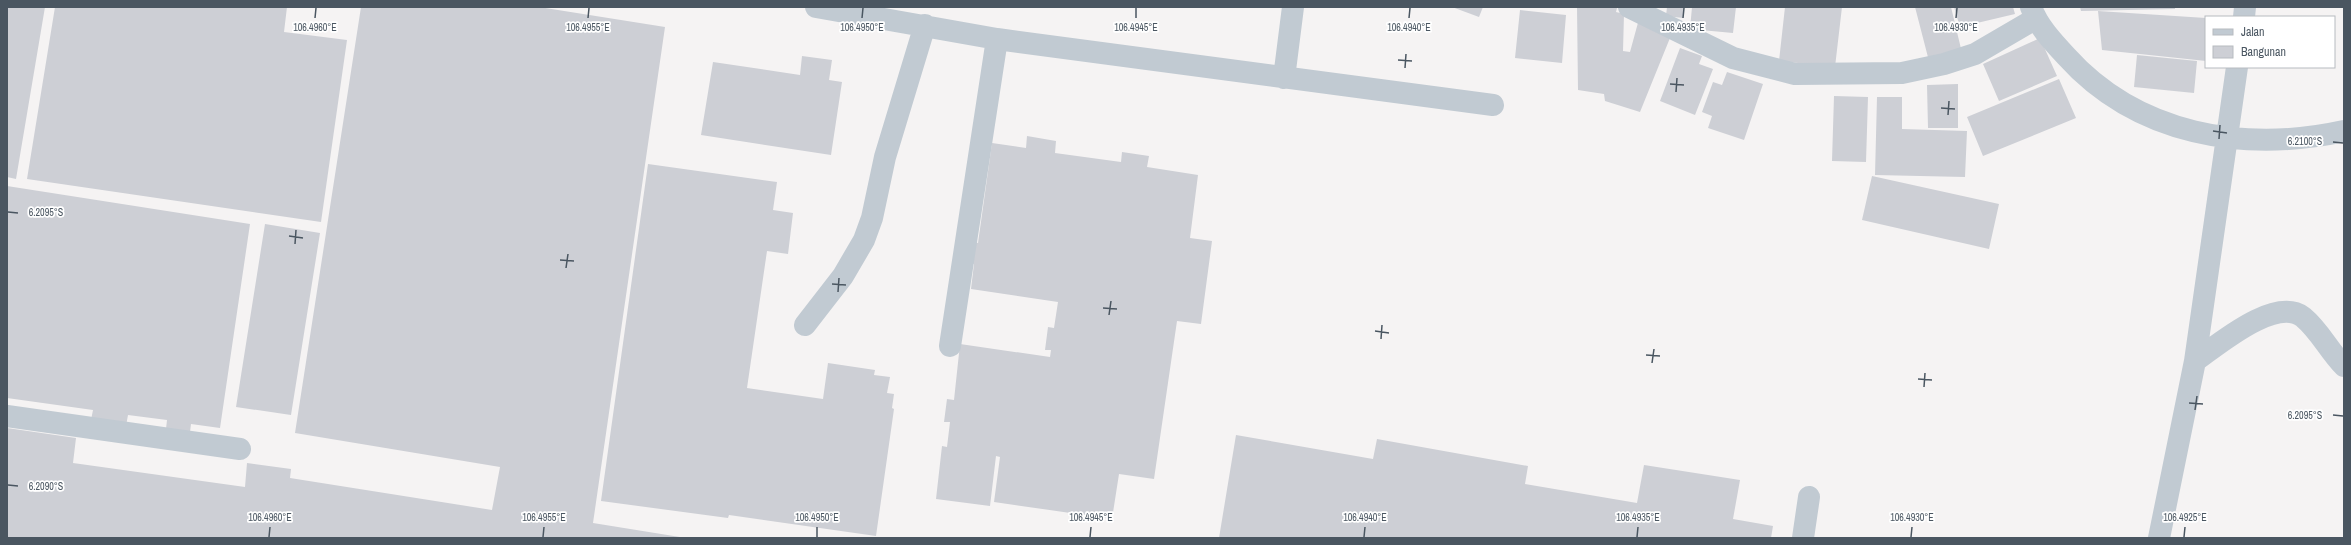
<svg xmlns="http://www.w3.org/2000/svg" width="2351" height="545" font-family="'Archivo Narrow',sans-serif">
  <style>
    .building { fill: #cdcfd5 }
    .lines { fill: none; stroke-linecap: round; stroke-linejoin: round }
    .minor { stroke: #c1cad2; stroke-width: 22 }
    .ticks { fill: none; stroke: #4a5661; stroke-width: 1.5 }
    .ticks-label { font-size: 10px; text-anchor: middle; fill: #4a5661; stroke: #fff; stroke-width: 3.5; stroke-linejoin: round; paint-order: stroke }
  </style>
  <rect width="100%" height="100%" fill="#f5f3f3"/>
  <path class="building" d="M 7,7 L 45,7 L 16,179 L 7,177 Z
    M 55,7 L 287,7 L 284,32 L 347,40 L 321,222 L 27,179 Z
    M 361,7 L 539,7 L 665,27 L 593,523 L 686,538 L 7,538 L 7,428 L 76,438 L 73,463 L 245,487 L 247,463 L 291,469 L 290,478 L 492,510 L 500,467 L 295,433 Z
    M 1452,7 L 1483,7 L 1479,17 Z
    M 1577,7 L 1613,7 L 1617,8 L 1616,12 L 1624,14 L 1623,51 L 1630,52 L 1639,19 L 1672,33 L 1640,112 L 1605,101 L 1604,94 L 1578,90 Z
    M 1667,7 L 1684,7 L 1683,18 L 1666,16 Z
    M 1692,7 L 1736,7 L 1733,33 L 1690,29 Z
    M 1785,7 L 1842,7 L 1835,67 L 1779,61 Z
    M 1915,7 L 1951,7 L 1963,57 L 1930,65 Z
    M 1954,7 L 2013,7 L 2015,14 L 1960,27 Z
    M 2080,7 L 2175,7 L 2175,9 L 2081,11 Z
    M 1520,10 L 1566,15 L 1562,63 L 1515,58 Z
    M 2098,11 L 2206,18 L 2206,61 L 2102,50 Z
    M 2040,38 L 2057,76 L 1999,101 L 1983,64 Z
    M 1680,48 L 1702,56 L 1699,64 L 1713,69 L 1695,115 L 1660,101 Z
    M 2137,55 L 2197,61 L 2194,93 L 2134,87 Z
    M 802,56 L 832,60 L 829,80 L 842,82 L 831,155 L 701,135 L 713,62 L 800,75 Z
    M 1727,72 L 1763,84 L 1744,140 L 1708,128 L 1712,116 L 1702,112 L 1713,82 L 1722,85 Z
    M 2059,79 L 2076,118 L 1983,156 L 1967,117 Z
    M 1958,84 L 1958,128 L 1928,128 L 1927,85 Z
    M 1834,96 L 1868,97 L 1866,162 L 1832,161 Z
    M 1877,97 L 1902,97 L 1902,129 L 1967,131 L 1965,177 L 1875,175 Z
    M 1027,136 L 1056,141 L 1055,153 L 1121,162 L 1122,152 L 1149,156 L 1147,167 L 1198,175 L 1190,238 L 1212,241 L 1201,324 L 1177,321 L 1154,479 L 1119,474 L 1112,519 L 994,502 L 1000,457 L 996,456 L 990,506 L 936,499 L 942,446 L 947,447 L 950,422 L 944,422 L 947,399 L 954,400 L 960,344 L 1050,357 L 1051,350 L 1045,350 L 1048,327 L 1054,328 L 1058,302 L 971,289 L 974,264 L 966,263 L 969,241 L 978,243 L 992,143 L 1026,148 Z
    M 648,164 L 777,182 L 773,210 L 793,213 L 788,254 L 767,251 L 747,388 L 823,399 L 828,363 L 875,370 L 874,375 L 890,377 L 887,393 L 894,394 L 892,408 L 894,409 L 876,536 L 729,515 L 728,518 L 601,501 Z
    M 1872,176 L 1999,204 L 1989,249 L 1862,220 Z
    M 7,186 L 250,224 L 220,428 L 191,424 L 190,432 L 166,429 L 167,420 L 128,415 L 126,426 L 91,420 L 93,410 L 7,398 Z
    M 265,224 L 320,233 L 291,415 L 236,407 Z
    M 1236,435 L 1373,459 L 1377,439 L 1528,466 L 1525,484 L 1637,503 L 1644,465 L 1740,480 L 1733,519 L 1773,526 L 1771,538 L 1219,538 Z"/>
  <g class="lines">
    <path class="minor" d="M 816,7 L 997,39 L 1493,105
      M 1629,7 L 1733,58 L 1795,74 L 1902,73 L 1944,64 L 1975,54 L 2035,19
      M 2031,7 C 2038,26 2052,41 2066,56 C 2137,135 2244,153 2344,131
      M 2244,17 L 2245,7
      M 1284,78 L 1293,7
      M 805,325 L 843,276 L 864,240 L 872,218 L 885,157 L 925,25
      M 950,346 L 997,39
      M 2195,361 C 2218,345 2275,296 2303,317 C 2320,331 2329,351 2344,366
      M 7,416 L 240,449
      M 1803,538 L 1809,497
      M 2159,538 L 2195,361 L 2237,67"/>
  </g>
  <path class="ticks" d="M 315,18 L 316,8M 588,18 L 589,8M 862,18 L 863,8M 1136,18 L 1136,8M 1409,18 L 1410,8M 1683,18 L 1684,8M 1956,18 L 1957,8M 1398,60 L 1412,61M 1405,68 L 1406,54M 1670,84 L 1684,85M 1676,92 L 1677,78M 1941,108 L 1955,109M 1948,115 L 1949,101M 2213,131 L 2227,133M 2219,139 L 2220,125M 2333,142 L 2343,143M 8,212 L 18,213M 289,236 L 303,238M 295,244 L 296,230M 560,260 L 574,261M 566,268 L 568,254M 832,284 L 846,285M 838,292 L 839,278M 1103,308 L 1117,309M 1109,315 L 1111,301M 1375,331 L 1389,333M 1381,339 L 1382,325M 1646,355 L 1660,356M 1652,363 L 1654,349M 1918,379 L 1932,380M 1924,387 L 1925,373M 2189,403 L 2203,404M 2195,410 L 2197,396M 2333,415 L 2343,416M 8,485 L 18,486M 269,537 L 270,527M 543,537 L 544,527M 817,537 L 817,527M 1090,537 L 1091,527M 1364,537 L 1365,527M 1637,537 L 1638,527M 1911,537 L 1912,527M 2184,537 L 2185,527"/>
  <g class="ticks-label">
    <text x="315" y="31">106.4960°E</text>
    <text x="588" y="31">106.4955°E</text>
    <text x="862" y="31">106.4950°E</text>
    <text x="1136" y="31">106.4945°E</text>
    <text x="1409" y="31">106.4940°E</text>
    <text x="1683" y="31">106.4935°E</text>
    <text x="1956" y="31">106.4930°E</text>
    <text x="2305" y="145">6.2100°S</text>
    <text x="46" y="216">6.2095°S</text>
    <text x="2305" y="419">6.2095°S</text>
    <text x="46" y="490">6.2090°S</text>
    <text x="270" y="521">106.4960°E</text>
    <text x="544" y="521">106.4955°E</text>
    <text x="817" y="521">106.4950°E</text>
    <text x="1091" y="521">106.4945°E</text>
    <text x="1365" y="521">106.4940°E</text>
    <text x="1638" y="521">106.4935°E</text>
    <text x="1912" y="521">106.4930°E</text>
    <text x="2185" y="521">106.4925°E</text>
  </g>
  <rect width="2351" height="545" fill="none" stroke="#4a5661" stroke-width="16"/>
  <rect x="2205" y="16" width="130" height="52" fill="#ffffff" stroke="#b7bbc0"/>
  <rect x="2213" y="29" width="20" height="6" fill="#c1cad2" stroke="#b7bbc0"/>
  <text x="2241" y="36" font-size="12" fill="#4a5661">Jalan</text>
  <rect x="2213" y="46" width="20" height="12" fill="#cdcfd5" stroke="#b7bbc0"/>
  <text x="2241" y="56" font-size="12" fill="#4a5661">Bangunan</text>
</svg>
